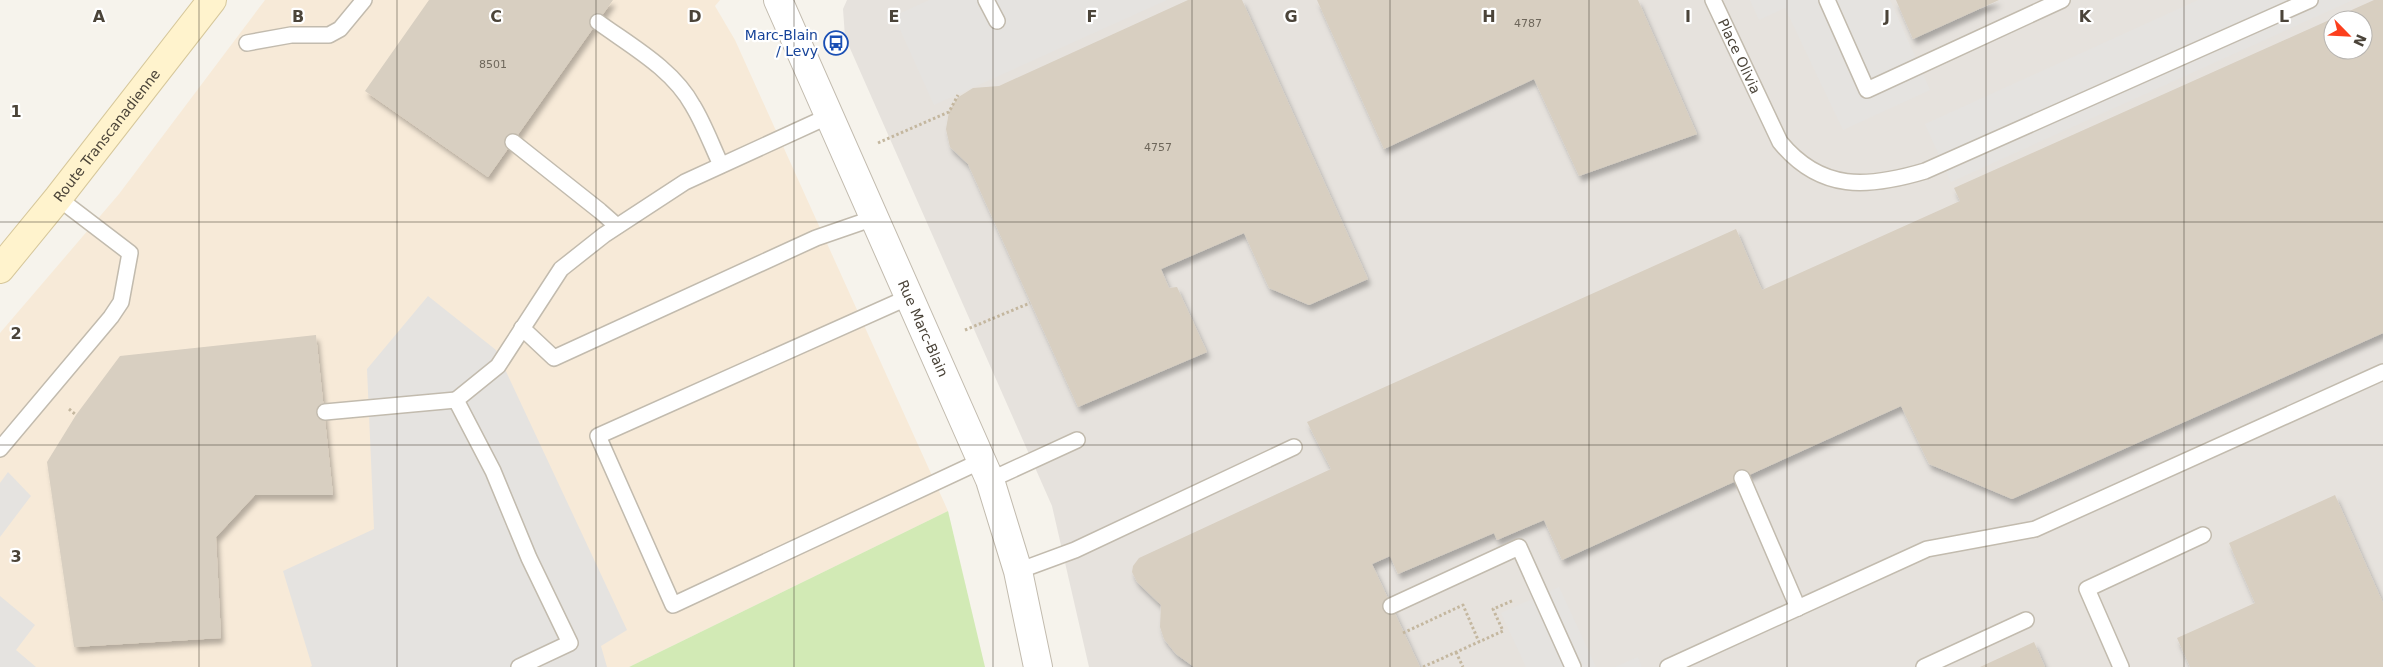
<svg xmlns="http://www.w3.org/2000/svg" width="2383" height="667" font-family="'DejaVu Sans',sans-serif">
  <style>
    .commercial { fill: #f7ead8 }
    .industrial { fill: #e6e2dd; fill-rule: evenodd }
    .green { fill: #d2eab5 }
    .parking { fill: #e5e3e0 }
    .building { fill: #d8cfc1; fill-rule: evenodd; filter: url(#shadow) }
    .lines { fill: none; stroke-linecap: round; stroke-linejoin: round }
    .service-casing { stroke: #c2bbae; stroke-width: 18 }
    .minor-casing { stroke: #c2bbae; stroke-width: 30 }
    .secondary-casing { stroke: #d6c79b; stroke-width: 30 }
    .path { stroke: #c4b79f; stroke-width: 3; stroke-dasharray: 2.5 2.5; stroke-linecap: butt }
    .service { stroke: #fff; stroke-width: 15 }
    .minor { stroke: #fff; stroke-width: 28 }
    .secondary { stroke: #fff3cd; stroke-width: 28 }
    .grid { fill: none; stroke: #4b4439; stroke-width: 1; stroke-opacity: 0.55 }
    .labels { text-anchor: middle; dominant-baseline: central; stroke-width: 4.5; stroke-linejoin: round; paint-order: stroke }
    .number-label { font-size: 11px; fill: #6e675b }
    .transit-label { font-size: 14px; fill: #164399; stroke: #fff; text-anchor: end }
    .street-label { font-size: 14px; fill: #4b4439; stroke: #fff }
    .grid-label { font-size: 16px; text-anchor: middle; font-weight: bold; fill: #4b4439; stroke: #fff; stroke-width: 4.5; stroke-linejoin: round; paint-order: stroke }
  </style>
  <defs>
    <filter id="shadow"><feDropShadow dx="3" dy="5.5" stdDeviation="2.5" flood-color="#0004"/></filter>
  </defs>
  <rect width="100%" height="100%" fill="#f6f3ec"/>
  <path class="commercial" d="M 265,0 L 720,0 L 715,6 L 735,40 L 948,511 L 629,667 L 0,667 L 0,333 L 119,194 Z"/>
  <path class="industrial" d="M 847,0 L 2383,0 L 2383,667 L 1089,667 L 1052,506 L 845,37 L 843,9 ZM 2333,20 L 2363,20 L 2363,50 L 2333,50 Z"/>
  <path class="green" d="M 948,511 L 985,667 L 629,667 Z"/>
  <path class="parking" d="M 929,0 L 1167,0 L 934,105 L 894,16 Z
    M 1750,0 L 1890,0 L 1930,90 L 1843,130 L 1785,8 L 1759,20 Z
    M 2198,0 L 2353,0 L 1951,182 L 1925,124 Z
    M 428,296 L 496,350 L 627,630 L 601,646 L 607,667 L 310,667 L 312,666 L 283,571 L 374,529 L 367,369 Z
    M 8,472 L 31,496 L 0,537 L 0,483 Z
    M 1559,587 L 1596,667 L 1526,667 L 1501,613 Z
    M 0,596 L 35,625 L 16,650 L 36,667 L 0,667 Z
    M 1638,657 L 1642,667 L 1615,667 Z"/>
  <path class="building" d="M 429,0 L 613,0 L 488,177 L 365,91 Z
    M 1188,0 L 1242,0 L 1368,279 L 1309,305 L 1269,288 L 1244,233 L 1161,269 L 1169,288 L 1177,287 L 1207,352 L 1078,407 L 968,164 L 950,147 L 946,129 L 949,112 L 957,98 L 973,88 L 999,86 Z
    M 1317,0 L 1638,0 L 1697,134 L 1579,176 L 1534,79 L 1384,149 Z
    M 1896,0 L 1999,0 L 1913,39 Z
    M 2374,0 L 2383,0 L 2383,333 L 2012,499 L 1929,464 L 1901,406 L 1562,560 L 1544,520 L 1497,540 L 1494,533 L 1398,574 L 1390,556 L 1372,564 L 1420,667 L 1194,667 L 1176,654 L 1164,639 L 1160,627 L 1161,605 L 1137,582 L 1132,572 L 1133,566 L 1139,558 L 1331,469 L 1307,422 L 1736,229 L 1762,290 L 1960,201 L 1954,188 ZM 2333,20 L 2363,20 L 2363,50 L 2333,50 Z
    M 316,335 L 333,495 L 255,495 L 216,537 L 221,638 L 74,647 L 47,462 L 76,415 L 120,356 Z
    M 2335,495 L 2383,603 L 2383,667 L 2190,667 L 2177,638 L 2255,603 L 2229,543 Z
    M 2034,642 L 2045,667 L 1980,667 Z"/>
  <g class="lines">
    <g class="service-casing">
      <g id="service">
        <path d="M 986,0 L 997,21"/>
        <path id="s1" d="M 1713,0 L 1780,142 C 1821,192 1868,188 1925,171 L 2310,0"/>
        <path d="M 1827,0 L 1867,90 L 2062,0"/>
        <path d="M 598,22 C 631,46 673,69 693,106 C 704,124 712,146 721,165"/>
        <path d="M 247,43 L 291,35 L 329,35 L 340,29 L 364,0"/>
        <path d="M 513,142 L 600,211 L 617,226"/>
        <path d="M 909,297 L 598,436 L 673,605 L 981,461"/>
        <path d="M 522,328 L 554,358 L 816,238 L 874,218"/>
        <path d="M 325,412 L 456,400"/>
        <path d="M 0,449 L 111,317 L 121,302 L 130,253 L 58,198"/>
        <path d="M 1742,478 L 1798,608"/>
        <path d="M 990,480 L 1077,440"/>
        <path d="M 1018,571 L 1075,550 L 1294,447"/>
        <path d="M 1391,606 L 1519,547 L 1573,667"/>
        <path d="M 519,667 L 570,643 L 529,558 L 493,471 L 456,400 L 498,366 L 561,269 L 604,235 L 685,182 L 829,116"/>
        <path d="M 1668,667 L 1927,549 L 2035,529 L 2383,372"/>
        <path d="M 1924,667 L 2026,620"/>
        <path d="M 2121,667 L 2087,589 L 2203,535"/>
      </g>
    </g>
    <g class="minor-casing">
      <g id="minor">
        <path id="s2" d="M 778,0 L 990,480 L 1018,571 L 1038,667"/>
      </g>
    </g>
    <g class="secondary-casing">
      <g id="secondary">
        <path id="s3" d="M 0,269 L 58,198 L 212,0"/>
      </g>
    </g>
    <path class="path" d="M 878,143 L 949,112 L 958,95
      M 965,330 L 1030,303
      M 69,409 L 76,415
      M 1403,633 L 1463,605 L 1479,642
      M 1456,652 L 1463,667
      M 1423,667 L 1503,631 L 1493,609 L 1514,600"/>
    <use href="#service" class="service"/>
    <use href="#minor" class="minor"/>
    <use href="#secondary" class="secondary"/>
  </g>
  <path class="grid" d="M 199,0 L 199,667M 397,0 L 397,667M 596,0 L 596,667M 794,0 L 794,667M 993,0 L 993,667M 1192,0 L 1192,667M 1390,0 L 1390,667M 1589,0 L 1589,667M 1787,0 L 1787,667M 1986,0 L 1986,667M 2184,0 L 2184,667M 0,222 L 2383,222M 0,445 L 2383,445"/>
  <defs>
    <g id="bus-ring" transform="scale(1.25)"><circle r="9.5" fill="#fff" stroke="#1a4fb4" stroke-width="1.5"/><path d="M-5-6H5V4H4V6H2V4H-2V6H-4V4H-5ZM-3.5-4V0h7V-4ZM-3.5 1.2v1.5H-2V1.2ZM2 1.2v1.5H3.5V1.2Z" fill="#1a4fb4"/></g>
  </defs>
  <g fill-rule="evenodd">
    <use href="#bus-ring" x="836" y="43"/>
  </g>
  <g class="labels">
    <g class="number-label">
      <text x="1528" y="23">4787</text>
      <text x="493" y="64">8501</text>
      <text x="1158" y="147">4757</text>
    </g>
    <g class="transit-label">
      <text x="818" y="35">Marc-Blain<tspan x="818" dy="16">/ Levy</tspan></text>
    </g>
    <g class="street-label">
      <text stroke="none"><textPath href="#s1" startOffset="62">Place Olivia</textPath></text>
      <text stroke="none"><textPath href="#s3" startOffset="171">Route Transcanadienne</textPath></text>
      <text stroke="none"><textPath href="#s2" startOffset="359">Rue Marc-Blain</textPath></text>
    </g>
  </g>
  <g class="grid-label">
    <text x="99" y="22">A</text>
    <text x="298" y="22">B</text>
    <text x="496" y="22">C</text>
    <text x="695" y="22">D</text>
    <text x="894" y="22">E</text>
    <text x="1092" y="22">F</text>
    <text x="1291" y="22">G</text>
    <text x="1489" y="22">H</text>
    <text x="1688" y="22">I</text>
    <text x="1887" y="22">J</text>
    <text x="2085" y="22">K</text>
    <text x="2284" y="22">L</text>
    <text x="16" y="117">1</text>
    <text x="16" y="339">2</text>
    <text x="16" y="562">3</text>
  </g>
  <g transform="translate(2348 35) rotate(114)"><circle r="24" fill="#ffffff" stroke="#b7b4b0"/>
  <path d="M0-4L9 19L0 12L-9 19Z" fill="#fc3f1d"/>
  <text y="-8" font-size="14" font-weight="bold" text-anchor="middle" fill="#4b4439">N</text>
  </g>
</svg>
